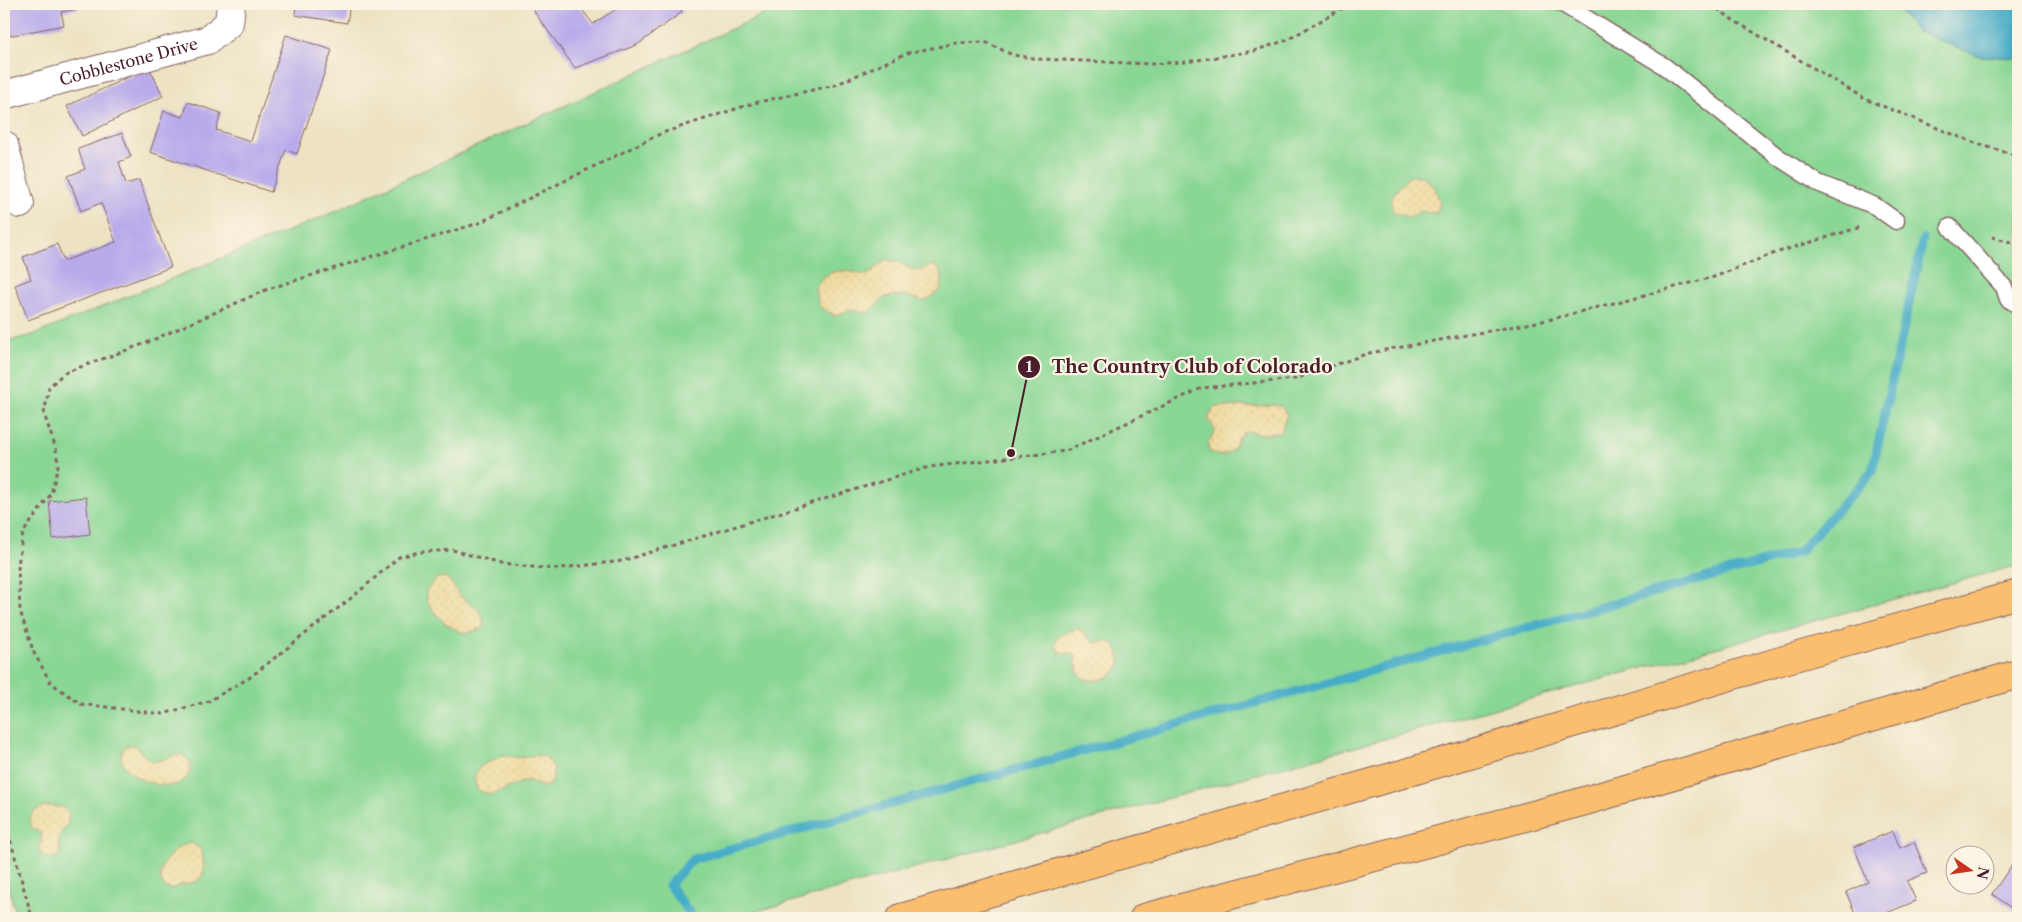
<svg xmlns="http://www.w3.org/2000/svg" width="2022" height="922" font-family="'Libre Caslon Text',serif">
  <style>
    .green { fill: #8ad795; stroke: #6a7b60 }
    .sand { fill: url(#sand-dots); stroke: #9c7c64 }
    .water { fill: #47acc7; stroke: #486679 }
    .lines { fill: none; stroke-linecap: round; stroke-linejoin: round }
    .stream { stroke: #47acc7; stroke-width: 9 }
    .building { fill: #b9abeb }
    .lane-casing { stroke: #836360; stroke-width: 19 }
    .street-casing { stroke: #836360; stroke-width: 30 }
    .highway-casing { stroke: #836360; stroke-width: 30 }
    .path { stroke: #836360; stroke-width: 3; stroke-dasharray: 4 4; stroke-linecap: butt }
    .lane { stroke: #fff; stroke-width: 16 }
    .street { stroke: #fff; stroke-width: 28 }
    .highway { stroke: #fbbe6e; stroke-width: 28 }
    .labels { text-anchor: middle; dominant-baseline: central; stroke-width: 4.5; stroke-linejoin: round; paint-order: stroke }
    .street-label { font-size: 16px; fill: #4a1f2b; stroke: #fcf5e5 }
    .leader { fill: none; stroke: #4a1f2b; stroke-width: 2 }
    .callout-dot { fill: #4a1f2b; stroke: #fcf5e5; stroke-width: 2 }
    .mark-label { font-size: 15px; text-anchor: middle; font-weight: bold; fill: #fff }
    .callout-label { font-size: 18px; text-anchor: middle; font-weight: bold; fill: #4a1f2b; stroke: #fcf5e5; stroke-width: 4.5; stroke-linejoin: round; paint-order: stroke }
  </style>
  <defs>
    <pattern id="sand-dots" width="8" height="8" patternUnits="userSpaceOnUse" patternTransform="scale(1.25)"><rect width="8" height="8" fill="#eeda9e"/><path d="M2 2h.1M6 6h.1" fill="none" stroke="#cebb88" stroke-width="1.8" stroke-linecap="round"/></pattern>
  </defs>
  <rect width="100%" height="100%" fill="#fcf5e5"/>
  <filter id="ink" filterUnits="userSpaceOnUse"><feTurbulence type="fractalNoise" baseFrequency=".02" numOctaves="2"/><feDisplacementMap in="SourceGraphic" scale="10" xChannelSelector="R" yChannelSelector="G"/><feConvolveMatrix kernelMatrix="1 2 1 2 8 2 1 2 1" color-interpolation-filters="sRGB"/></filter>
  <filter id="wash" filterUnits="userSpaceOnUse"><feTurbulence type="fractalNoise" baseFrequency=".0096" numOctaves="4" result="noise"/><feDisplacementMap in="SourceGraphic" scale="20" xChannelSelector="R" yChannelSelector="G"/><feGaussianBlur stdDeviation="1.12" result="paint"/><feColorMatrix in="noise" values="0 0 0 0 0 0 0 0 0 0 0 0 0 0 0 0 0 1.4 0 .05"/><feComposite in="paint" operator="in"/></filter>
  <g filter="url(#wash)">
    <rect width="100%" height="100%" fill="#ede2c2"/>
    <path class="green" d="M 786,4 L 1893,4 L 1916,31 L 1979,56 L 2018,58 L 2018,565 L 732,918 L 17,918 L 4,871 L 4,342 L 33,335 L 320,218 Z"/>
    <path class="sand" d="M 1409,176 L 1422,176 L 1433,186 L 1440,200 L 1438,211 L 1433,213 L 1420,211 L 1410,218 L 1394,212 C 1385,196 1401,188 1409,176 Z
      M 885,260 C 907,259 909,279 931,265 L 938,268 L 942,276 L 941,289 L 927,300 L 922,301 L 905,295 L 885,297 L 868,313 L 849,310 L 835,316 L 819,306 L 815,289 C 821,273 837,268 853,272 C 859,273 863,276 869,274 Z
      M 1277,405 L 1281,406 L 1287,414 L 1282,429 L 1278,433 L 1263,434 L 1246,431 C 1231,441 1243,448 1220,456 L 1209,451 L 1208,444 L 1215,430 L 1208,419 L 1214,407 Z
      M 444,577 C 454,582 453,588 459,595 C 472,608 477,602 484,622 L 482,629 L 465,633 C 449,629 425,609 426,591 L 437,578 Z
      M 1075,629 L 1082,630 L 1094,643 L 1107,641 C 1117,646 1121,653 1120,664 C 1114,679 1096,684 1082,678 L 1077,670 L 1075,655 L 1071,653 L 1065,654 L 1057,650 L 1055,643 L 1059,636 Z
      M 127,745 L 134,745 C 139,749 143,756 148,759 C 159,766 171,753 183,755 L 190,763 C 193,810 97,773 127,745 Z
      M 503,755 L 519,758 L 537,755 L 546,757 L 554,768 L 552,783 L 543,787 L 530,781 L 524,781 L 492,795 L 477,790 L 474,777 L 481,766 Z
      M 45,806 L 62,807 L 69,813 L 68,823 L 58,838 L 60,853 L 54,859 C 33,857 41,847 42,834 L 31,827 L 30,820 L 33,812 Z
      M 191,843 L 200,848 C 204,860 209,878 192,883 C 184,885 180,884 172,889 L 166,888 C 148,872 175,845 191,843 Z"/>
    <path class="water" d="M 1893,4 L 2018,4 L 2018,58 L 1979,56 L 1916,31 Z"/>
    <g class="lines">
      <path class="stream" d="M 693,918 L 669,885 L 693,859 L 1799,552 L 1872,472 L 1923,239"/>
    </g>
    <g id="blocks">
      <path class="building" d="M 4,4 L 77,4 L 78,9 L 61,12 L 64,25 L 8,36 Z
        M 118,4 L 150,4 L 151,6 L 118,7 Z
        M 296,4 L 350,4 L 347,23 L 295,15 Z
        M 531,4 L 578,4 L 593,24 L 624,4 L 679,4 L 682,12 L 637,45 L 575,68 L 535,13 Z
        M 286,35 L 332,50 L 297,154 L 286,150 L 271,192 L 150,152 L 164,111 L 183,117 L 188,102 L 221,113 L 216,130 L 251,141 Z
        M 149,67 L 163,96 L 82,136 L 67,106 Z
        M 122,133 L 131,157 L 119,162 L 126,184 L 139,180 L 171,267 L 28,320 L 15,285 L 31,279 L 23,257 L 57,244 L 64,261 L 116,242 L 101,203 L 81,211 L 68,176 L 85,169 L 78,149 Z
        M 86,497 L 90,534 L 53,539 L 49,501 Z
        M 1893,831 L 1900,848 L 1914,842 L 1927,873 L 1907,881 L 1916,901 L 1874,918 L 1857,918 L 1846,892 L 1868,882 L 1854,847 Z
        M 2018,856 L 2018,913 L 1992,894 Z"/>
    </g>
  </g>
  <g filter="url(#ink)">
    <use href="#blocks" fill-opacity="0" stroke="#836360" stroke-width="1"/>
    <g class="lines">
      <g class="lane-casing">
        <path id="lane" d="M 1563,4 L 1664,66 L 1778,157 L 1818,183 L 1875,206 L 1896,221
          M 1950,227 L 2004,287 L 2008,299 L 2018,305"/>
      </g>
      <g class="street-casing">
        <g id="street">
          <path id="s1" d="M 4,95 L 208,40 L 229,23 L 231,4"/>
          <path d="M 4,145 L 20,204"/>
        </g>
      </g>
      <g class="highway-casing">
        <path id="highway" d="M 901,918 L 1399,775 L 1784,660 L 2018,594
          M 1144,918 L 1578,803 L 2018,674"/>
      </g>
      <path class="path" d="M 1350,4 L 1287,40 L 1254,51 L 1185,62 L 1150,64 L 1039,59 L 1013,55 L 985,42 L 957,43 L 907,53 L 835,85 L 754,103 L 662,133 L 479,223 L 268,289 L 146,343 L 64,373 L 49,387 L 44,414 L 56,449 L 58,466 L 51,494 L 23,533 L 18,565 L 20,611 L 34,653 L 51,683 L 81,704 L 163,714 L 209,701 L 249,678 L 355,595 L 399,557 L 420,552 L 453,550 L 501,564 L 553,569 L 622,561 L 929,467 L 1066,451 L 1202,388 L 1295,379 L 1369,353 L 1548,320 L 1714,277 L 1775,253 L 1861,227
        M 1711,4 L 1733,20 L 1865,99 L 1975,143 L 2018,156
        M 1992,237 L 2018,244
        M 4,817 L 32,918"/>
      <use href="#lane" class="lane"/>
      <use href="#street" class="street"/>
      <use href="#highway" class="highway"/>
    </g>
  </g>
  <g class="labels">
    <g class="street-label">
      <text stroke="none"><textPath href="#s1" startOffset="129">Cobblestone Drive</textPath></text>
    </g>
  </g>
  <path class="leader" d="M1011 453L1029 367"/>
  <g class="callout-dot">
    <circle cx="1011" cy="453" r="5"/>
    <circle cx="1029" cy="367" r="12"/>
  </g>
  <g class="mark-label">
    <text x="1029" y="372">1</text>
  </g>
  <g class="callout-label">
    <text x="1192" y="373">The Country Club of Colorado</text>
  </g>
  <rect width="2022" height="922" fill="none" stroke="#fcf5e5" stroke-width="20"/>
  <g transform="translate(1970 870) rotate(103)"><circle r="24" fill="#fcf5e5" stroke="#b59f9b"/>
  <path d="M0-4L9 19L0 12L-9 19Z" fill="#c8321e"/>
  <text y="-8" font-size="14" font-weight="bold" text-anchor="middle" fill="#4a1f2b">N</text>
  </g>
</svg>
